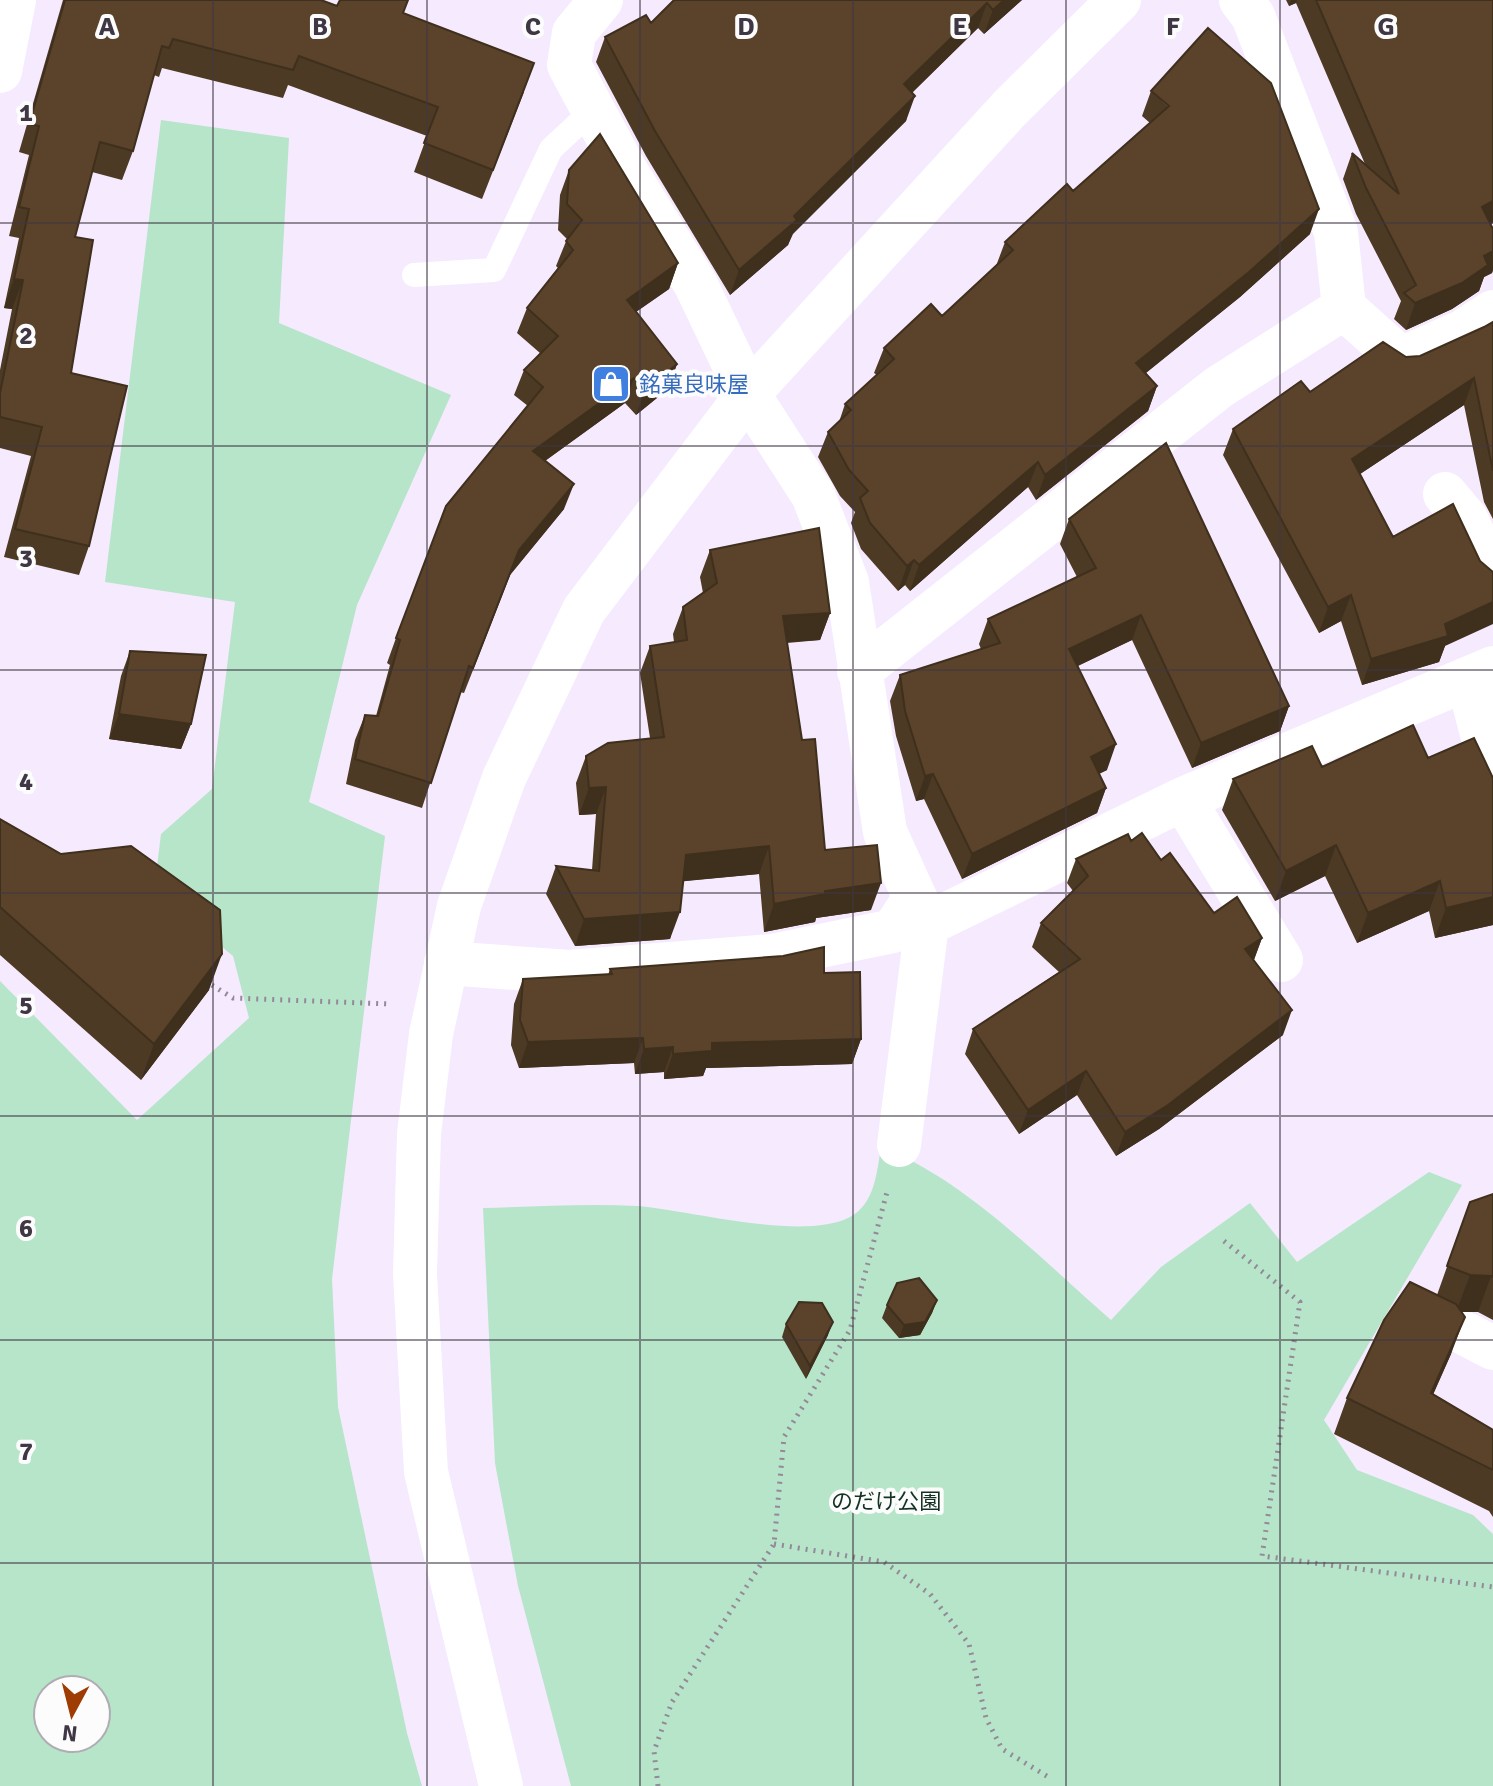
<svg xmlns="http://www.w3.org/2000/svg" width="1493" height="1786" font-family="Signika,'Noto Sans JP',sans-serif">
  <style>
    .green { fill: #b6e5c9; fill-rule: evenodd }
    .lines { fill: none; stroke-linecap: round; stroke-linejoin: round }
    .path { stroke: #938999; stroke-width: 5; stroke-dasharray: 2 6; stroke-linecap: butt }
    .lane { stroke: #fff; stroke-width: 24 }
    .street { stroke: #fff; stroke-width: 44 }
    .secondary { stroke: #fff; stroke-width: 44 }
    .primary { stroke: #fff; stroke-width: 44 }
    .wall { fill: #4d3a24 }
    .shaded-wall { fill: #3f2f1d }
    .building { fill: #5a432a; stroke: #3f2f1d; stroke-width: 2 }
    .grid { fill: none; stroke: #3f3744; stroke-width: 2; stroke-opacity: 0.55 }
    .labels { text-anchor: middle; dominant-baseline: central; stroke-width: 8; stroke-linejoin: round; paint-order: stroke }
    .shop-label { font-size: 22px; fill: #366cbe; stroke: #fcfcfc; text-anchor: start }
    .park-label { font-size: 22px; fill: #133222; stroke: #fcfcfc }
    .grid-label { font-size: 26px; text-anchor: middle; font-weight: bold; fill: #3f3744; stroke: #fcfcfc; stroke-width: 8; stroke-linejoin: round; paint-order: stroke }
  </style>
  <rect width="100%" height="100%" fill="#f6eafe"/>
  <path class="green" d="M 161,120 L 289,138 L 279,323 L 451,395 L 357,605 L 309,802 L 385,836 L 332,1279 L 338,1407 L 407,1733 L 422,1786 L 0,1786 L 0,981 L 137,1120 L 249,1018 L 233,956 L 154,891 L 161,834 L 212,789 L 235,602 L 105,582 ZM 48,1690 L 96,1690 L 96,1738 L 48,1738 Z
    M 881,1147 C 965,1179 1043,1261 1111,1320 L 1161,1267 L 1250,1203 L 1297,1262 L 1429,1172 L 1462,1185 L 1324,1420 L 1357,1470 L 1473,1515 L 1493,1534 L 1493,1786 L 571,1786 L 518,1586 L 495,1463 L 483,1208 C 533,1207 586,1203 637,1206 C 691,1210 802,1242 850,1217 C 875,1204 877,1171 881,1147 Z"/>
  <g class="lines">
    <path class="path" d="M 205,981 L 233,998 L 390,1004
      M 1224,1241 L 1300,1302 L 1262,1556 L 1493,1587
      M 774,1544 L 884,1562 L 930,1594 L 969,1644 L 986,1718 L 1002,1749 L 1050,1778
      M 658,1786 L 654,1751 L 672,1702 L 774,1544 L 784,1437 L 850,1330 L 887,1192"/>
    <path class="lane" d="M 414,275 L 494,270 L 551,149 L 594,109"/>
    <path class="street" d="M 601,0 L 574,33 L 569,65 L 624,168 L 696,285 L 748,394 L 813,495 L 847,582 L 885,832 L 927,924 L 899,1145
      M 1241,0 L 1253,16 L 1336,232 L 1344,308
      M 1445,494 L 1466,519 L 1493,577
      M 859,671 L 1219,387 L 1344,308 L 1401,359 L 1464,331 L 1493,312
      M 1468,680 L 1493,776
      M 1183,799 L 1281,960
      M 927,924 L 1183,799 L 1493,668
      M 446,963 L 569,972 L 772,956 L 893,931 L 915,898
      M 1466,1334 L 1493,1348"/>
    <path class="secondary" d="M 501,1786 L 426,1472 L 415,1274 L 419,1134 L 431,1034 L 459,906 L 504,778 L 584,610 L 748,394 L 1009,109 L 1119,0"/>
    <path class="primary" d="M 0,71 L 14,0"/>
  </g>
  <path class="wall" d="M 63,0 L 321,0 L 337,6 L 404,13 L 524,92 L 482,199 L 414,172 L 427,136 L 288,85 L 283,98 L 162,68 L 159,77 L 154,75 L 133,151 L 122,180 L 92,172 L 75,237 L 71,373 L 89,546 L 79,575 L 4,557 L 31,456 L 0,448 L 0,370 L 12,309 L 4,308 L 19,238 L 9,236 L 29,155 L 19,152 Z
    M 674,0 L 1022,0 L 984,34 L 978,28 L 912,93 L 906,121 L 792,234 L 788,245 L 730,295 L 646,156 L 596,62 L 605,37 L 651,23 Z
    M 1286,0 L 1493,0 L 1493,223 L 1490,224 L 1493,229 L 1493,270 L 1492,273 L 1484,277 L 1479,291 L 1452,309 L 1406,330 L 1394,319 L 1401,301 L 1356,214 L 1343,179 L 1352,153 L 1365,164 L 1296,3 L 1289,6 Z
    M 1151,91 L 1310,234 L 1240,297 L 1146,373 L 1157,386 L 1148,411 L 1036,500 L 1028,487 L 910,591 L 905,585 L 898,591 L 861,549 L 851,523 L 855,512 L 840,496 L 818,457 L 828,432 L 839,422 L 845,404 L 877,375 L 874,373 L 884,348 L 942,316 L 996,266 L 1005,242 L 1073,191 L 1150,123 L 1142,116 Z
    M 569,170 L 678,263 L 669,289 L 636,312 L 677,364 L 668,389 L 636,415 L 625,403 L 545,461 L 564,509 L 510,575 L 464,693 L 460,692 L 422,808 L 346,784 L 355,740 L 365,715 L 376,716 L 390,665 L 387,663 L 396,638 L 528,406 L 514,395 L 524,370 L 540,353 L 517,333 L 527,308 L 558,268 L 556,266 L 567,239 L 558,230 L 560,195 Z
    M 1493,322 L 1493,519 L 1484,502 L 1464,405 L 1360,474 L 1445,646 L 1439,662 L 1362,685 L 1341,621 L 1319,633 L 1223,455 L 1233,429 L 1310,392 L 1406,357 L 1420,356 L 1484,327 Z
    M 1069,519 L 1289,706 L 1280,731 L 1192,768 L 1132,640 L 1078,666 L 1107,770 L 1099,774 L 1106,788 L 1097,813 L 962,879 L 924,799 L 916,801 L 896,736 L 890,701 L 900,675 L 981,649 L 979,644 L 988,619 L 1077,577 L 1060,544 Z
    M 710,550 L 830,613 L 820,640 L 787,643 L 802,740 L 825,850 L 871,910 L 816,918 L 815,922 L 764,932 L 759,874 L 683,881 L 670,939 L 575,946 L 546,894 L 556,866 L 592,870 L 596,814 L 579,815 L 576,783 L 586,756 L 650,738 L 640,673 L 650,646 L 674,642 L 673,634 L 683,607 L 703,593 L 700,577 Z
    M 130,651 L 191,724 L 181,749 L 109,739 L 121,676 Z
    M 1428,758 L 1493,925 L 1435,938 L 1429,911 L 1357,943 L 1325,876 L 1275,901 L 1222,810 L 1233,779 L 1322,767 Z
    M 0,819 L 209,990 L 141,1080 L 0,955 Z
    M 1131,841 L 1161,860 L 1214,913 L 1262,938 L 1254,960 L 1283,1035 L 1159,1129 L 1116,1156 L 1077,1095 L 1019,1134 L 965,1054 L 973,1029 L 1059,972 L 1032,947 L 1041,923 L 1073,891 L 1067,883 L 1076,859 Z
    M 610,969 L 861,1039 L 852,1064 L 706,1068 L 703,1076 L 664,1079 L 664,1072 L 635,1074 L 634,1063 L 519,1068 L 511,1045 L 514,1004 L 523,979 L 608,975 Z
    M 1493,1194 L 1493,1320 L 1478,1312 L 1461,1312 L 1451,1354 L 1433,1394 L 1493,1430 L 1493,1517 L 1489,1511 L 1334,1434 L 1347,1398 L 1437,1295 L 1470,1202 Z
    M 937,1300 L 932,1313 L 920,1335 L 899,1338 L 882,1318 L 887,1305 Z
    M 786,1324 L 828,1335 L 806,1379 L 782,1337 Z"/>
  <path class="shaded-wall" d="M 1004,0 L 1022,0 L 984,34 L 993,10 Z
    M 1291,0 L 1297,0 L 1296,3 L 1289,6 Z
    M 987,3 L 978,28 L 895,109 L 904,84 Z
    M 915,96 L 906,121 L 793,234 L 788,245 L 730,295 L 739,270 Z
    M 1493,201 L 1493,223 L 1472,233 L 1482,207 Z
    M 1319,209 L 1310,234 L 1240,297 L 1127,388 L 1136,363 Z
    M 1493,251 L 1493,270 L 1492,273 L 1484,277 L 1479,291 L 1452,309 L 1406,330 L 1415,303 L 1484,256 Z
    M 678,263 L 669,289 L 617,325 L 627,300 Z
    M 14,279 L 23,280 L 12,309 L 4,308 Z
    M 677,364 L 668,389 L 636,415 L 645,390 Z
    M 634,378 L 625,403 L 524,476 L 533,451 Z
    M 1474,378 L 1464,405 L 1342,486 L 1352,459 Z
    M 1157,386 L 1148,411 L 1036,500 L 1045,475 Z
    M 1038,462 L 1028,487 L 910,591 L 919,565 Z
    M 574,484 L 564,509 L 510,575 L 464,693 L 519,550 Z
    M 914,560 L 905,585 L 898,591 L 907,566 Z
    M 1351,595 L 1341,621 L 1319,633 L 1328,607 Z
    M 1493,602 L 1493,624 L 1445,646 L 1439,662 L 1362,685 L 1371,659 Z
    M 830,613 L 820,640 L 773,643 L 783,616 Z
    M 1141,615 L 1132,640 L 1060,674 L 1069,649 Z
    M 1289,706 L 1280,731 L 1192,768 L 1201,743 Z
    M 119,714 L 191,724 L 181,749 L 109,739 Z
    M 1116,744 L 1107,770 L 1081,782 L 1091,757 Z
    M 933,774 L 924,799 L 916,801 L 925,776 Z
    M 606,787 L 596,814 L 579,815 L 589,788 Z
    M 1106,788 L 1097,813 L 962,879 L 972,854 Z
    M 1336,845 L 1325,876 L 1275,901 L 1286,871 Z
    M 769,846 L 759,874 L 676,882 L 686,855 Z
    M 1440,881 L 1429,911 L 1357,943 L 1368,913 Z
    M 881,883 L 871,910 L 816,918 L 815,922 L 764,932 L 774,904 L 825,891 Z
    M 1493,897 L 1493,925 L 1435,938 L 1446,908 Z
    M 680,912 L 670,939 L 575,946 L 584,919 Z
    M 1262,938 L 1253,962 L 1245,949 Z
    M 222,954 L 209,990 L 141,1080 L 154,1044 Z
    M 1292,1010 L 1283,1035 L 1159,1129 L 1116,1156 L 1125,1132 Z
    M 643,1038 L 634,1063 L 519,1068 L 528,1042 Z
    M 861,1039 L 852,1064 L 706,1068 L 703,1076 L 664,1079 L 673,1054 L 712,1043 Z
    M 673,1047 L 664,1072 L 635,1074 L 644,1049 Z
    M 1086,1071 L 1077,1095 L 1019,1134 L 1028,1110 Z
    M 1470,1275 L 1491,1276 L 1478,1312 L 1456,1312 Z
    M 937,1300 L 932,1313 L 920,1335 L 899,1338 L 904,1325 Z
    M 1465,1317 L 1451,1354 L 1418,1429 L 1431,1393 Z
    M 833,1322 L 828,1335 L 806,1379 L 810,1366 Z"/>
  <path class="building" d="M 65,0 L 321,0 L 337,6 L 340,0 L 408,0 L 403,13 L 534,63 L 493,170 L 424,143 L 438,107 L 299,56 L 293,70 L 173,39 L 169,48 L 162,46 L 133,151 L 100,142 L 75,237 L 93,240 L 71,373 L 127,386 L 89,546 L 15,529 L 42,427 L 0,417 L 0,393 L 23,280 L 14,279 L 29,209 L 19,207 L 39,126 L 29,124 Z
    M 674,0 L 1004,0 L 993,10 L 987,3 L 904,84 L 915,96 L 794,216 L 797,220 L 739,270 L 655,131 L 605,37 L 646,15 L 651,23 Z
    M 1316,0 L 1493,0 L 1493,201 L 1482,207 L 1493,229 L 1493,251 L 1484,256 L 1488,265 L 1462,283 L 1415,303 L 1404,293 L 1416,285 L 1366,188 L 1352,153 L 1399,194 Z
    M 1208,28 L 1271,83 L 1319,209 L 1249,272 L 1136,363 L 1157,386 L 1045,475 L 1038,462 L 919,565 L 914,560 L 907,566 L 870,523 L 860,498 L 868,491 L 849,470 L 828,432 L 851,410 L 845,404 L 894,359 L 884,348 L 931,304 L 942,316 L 1013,250 L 1005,242 L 1067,184 L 1073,191 L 1169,106 L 1151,91 Z
    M 600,134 L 678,263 L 627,300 L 677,364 L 645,390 L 634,378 L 533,451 L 574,484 L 519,550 L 473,668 L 469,666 L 431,783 L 355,759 L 365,715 L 378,716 L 400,640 L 396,638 L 446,506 L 543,387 L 524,370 L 558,336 L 527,308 L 573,250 L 566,241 L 582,220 L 567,204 L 569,170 Z
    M 1493,322 L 1493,471 L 1474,378 L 1352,459 L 1393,537 L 1453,504 L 1480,561 L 1493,572 L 1493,602 L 1445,624 L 1448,636 L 1371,659 L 1351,595 L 1328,607 L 1233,429 L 1301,381 L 1310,392 L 1383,342 L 1406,357 L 1420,356 L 1484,327 Z
    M 1166,443 L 1289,706 L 1201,743 L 1141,615 L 1069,649 L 1116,744 L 1091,757 L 1106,788 L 972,854 L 933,774 L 925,776 L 905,711 L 900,675 L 1000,643 L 988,619 L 1096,568 L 1069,519 Z
    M 819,528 L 830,613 L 783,616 L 802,740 L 815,739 L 825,850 L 877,845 L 881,883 L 825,891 L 825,894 L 774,904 L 769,846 L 686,855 L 680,912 L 584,919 L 556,866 L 599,871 L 606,787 L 589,788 L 586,756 L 608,743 L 664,737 L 650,646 L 687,640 L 683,607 L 717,583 L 710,550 Z
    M 130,651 L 206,655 L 191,724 L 119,714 Z
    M 1413,725 L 1428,758 L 1474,738 L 1493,778 L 1493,897 L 1446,908 L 1440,881 L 1368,913 L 1336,845 L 1286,871 L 1233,779 L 1312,746 L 1322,767 Z
    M 0,819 L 61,854 L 131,846 L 220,910 L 222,954 L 154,1044 L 0,907 Z
    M 1142,833 L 1161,860 L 1170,853 L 1214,913 L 1237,897 L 1262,938 L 1245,949 L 1292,1010 L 1168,1105 L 1125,1132 L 1086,1071 L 1028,1110 L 973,1029 L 1080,959 L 1041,923 L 1088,876 L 1076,859 L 1128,834 L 1131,841 Z
    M 824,947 L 824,973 L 860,972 L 861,1039 L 712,1043 L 712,1051 L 673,1054 L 673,1047 L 644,1049 L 643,1038 L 528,1042 L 520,1020 L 523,979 L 612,974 L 610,969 L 783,956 Z
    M 1493,1194 L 1493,1277 L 1491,1276 L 1470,1275 L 1447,1266 L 1470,1202 Z
    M 919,1278 L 937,1300 L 925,1322 L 904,1325 L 887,1305 L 897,1283 Z
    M 1410,1282 L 1456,1304 L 1465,1317 L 1431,1393 L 1493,1430 L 1493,1470 L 1347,1398 L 1384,1320 Z
    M 799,1302 L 822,1303 L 833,1322 L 810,1366 L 786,1324 Z"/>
  <path class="grid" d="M 213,0 L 213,1786M 427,0 L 427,1786M 640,0 L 640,1786M 853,0 L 853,1786M 1066,0 L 1066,1786M 1280,0 L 1280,1786M 0,223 L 1493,223M 0,446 L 1493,446M 0,670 L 1493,670M 0,893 L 1493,893M 0,1116 L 1493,1116M 0,1340 L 1493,1340M 0,1563 L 1493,1563"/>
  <defs>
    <g id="shop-square" transform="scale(2)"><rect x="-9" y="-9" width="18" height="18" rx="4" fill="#3f7fe0" stroke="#fcfcfc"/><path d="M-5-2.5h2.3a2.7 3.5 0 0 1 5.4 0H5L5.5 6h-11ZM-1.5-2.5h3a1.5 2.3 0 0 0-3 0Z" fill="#fff"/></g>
  </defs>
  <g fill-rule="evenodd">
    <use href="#shop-square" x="611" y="384"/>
  </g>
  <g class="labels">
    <g class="shop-label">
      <text x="639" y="384">銘菓良味屋</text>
    </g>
    <g class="park-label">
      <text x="886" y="1501">のだけ公園</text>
    </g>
  </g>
  <g class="grid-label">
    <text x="107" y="35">A</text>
    <text x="320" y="35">B</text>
    <text x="533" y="35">C</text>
    <text x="746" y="35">D</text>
    <text x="960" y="35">E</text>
    <text x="1173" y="35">F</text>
    <text x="1386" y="35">G</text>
    <text x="26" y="121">1</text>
    <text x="26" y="344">2</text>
    <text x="26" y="567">3</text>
    <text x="26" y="790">4</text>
    <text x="26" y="1014">5</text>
    <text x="26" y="1237">6</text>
    <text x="26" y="1460">7</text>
  </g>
  <g transform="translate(72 1714) rotate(187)"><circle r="38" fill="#fcfcfc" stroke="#b0adb2" stroke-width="2"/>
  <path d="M0-6L14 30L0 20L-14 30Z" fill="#9f3c02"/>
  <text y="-12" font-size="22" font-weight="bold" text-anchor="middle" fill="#3f3744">N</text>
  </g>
</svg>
